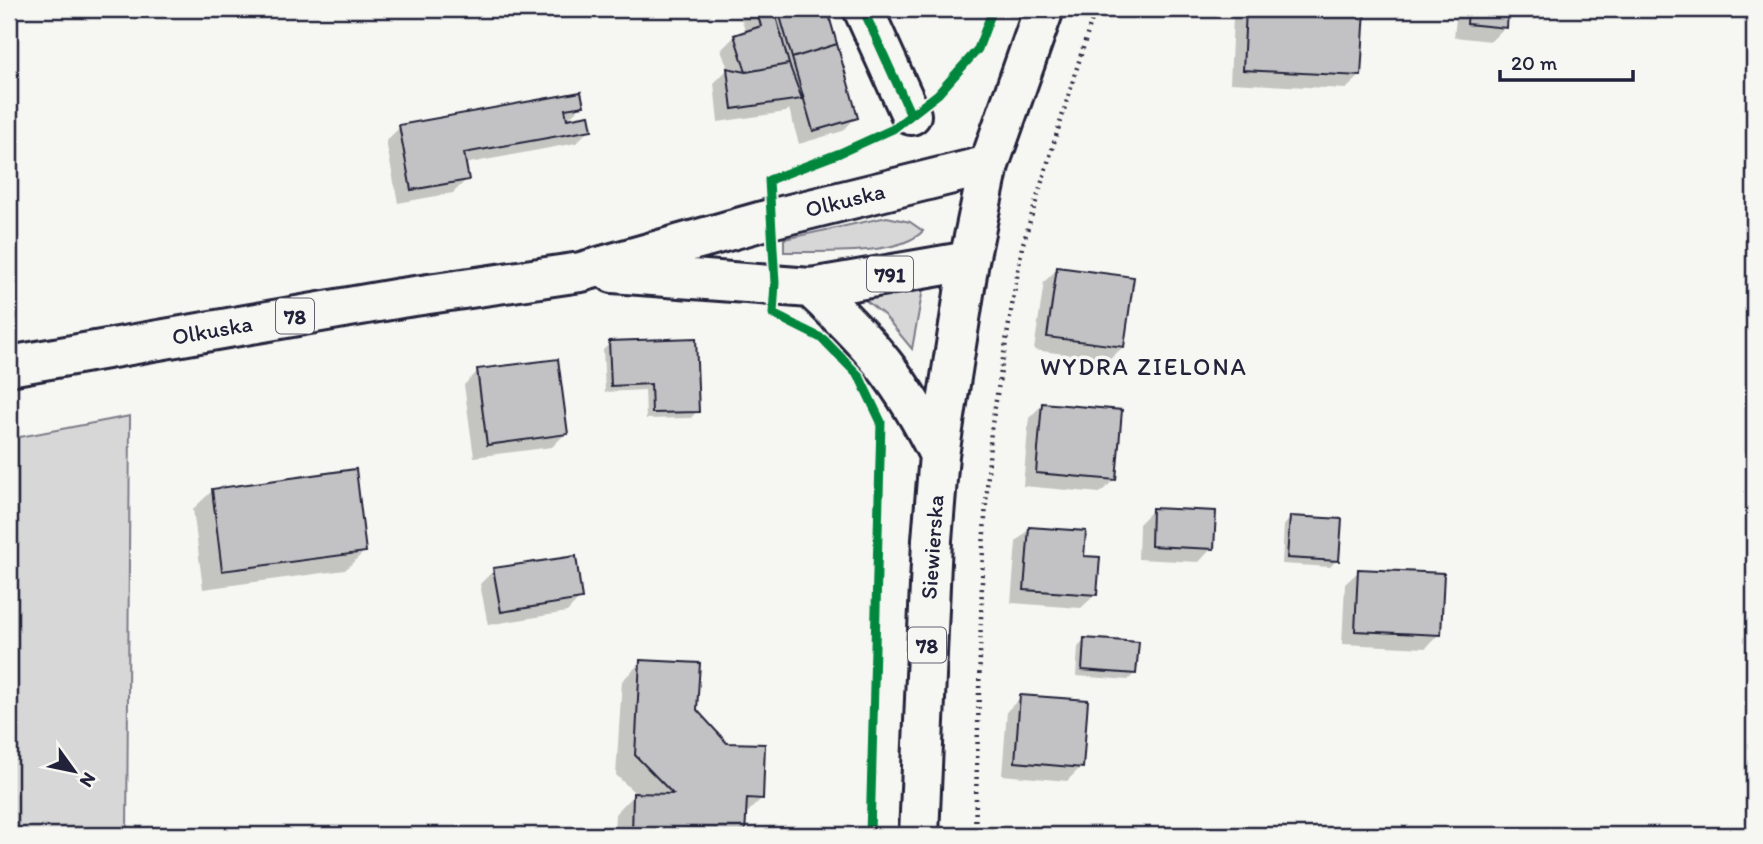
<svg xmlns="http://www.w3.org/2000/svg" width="1763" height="844" font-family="Itim,sans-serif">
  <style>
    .green { fill: #d7d7d7; stroke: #7c7c89; stroke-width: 2 }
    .shadow { fill: #0003 }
    .building { fill: #c2c2c4; stroke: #22223b; stroke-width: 2 }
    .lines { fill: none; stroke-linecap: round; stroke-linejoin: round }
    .minor-casing { stroke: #22223b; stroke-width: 44 }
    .major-casing { stroke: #22223b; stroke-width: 44 }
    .path { stroke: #22223b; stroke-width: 4.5; stroke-dasharray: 2 5; stroke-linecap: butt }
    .minor { stroke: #f6f6f2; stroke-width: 38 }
    .major { stroke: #f6f6f2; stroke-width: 38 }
    .cycleway-casing { stroke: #f6f6f2; stroke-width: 13 }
    .cycleway { stroke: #00873e; stroke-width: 9 }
    .labels { text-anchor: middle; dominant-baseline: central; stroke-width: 7; stroke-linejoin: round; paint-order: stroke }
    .shield { fill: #f6f6f2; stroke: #626272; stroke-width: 2 }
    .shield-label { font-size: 21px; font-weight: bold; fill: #22223b }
    .street-label { font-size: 23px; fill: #22223b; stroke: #f6f6f2 }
    .neighbourhood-label { font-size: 24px; letter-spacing: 2px; fill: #22223b; stroke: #f6f6f2 }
  </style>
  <rect width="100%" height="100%" fill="#f6f6f2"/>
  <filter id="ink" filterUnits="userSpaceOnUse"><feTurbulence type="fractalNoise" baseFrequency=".0143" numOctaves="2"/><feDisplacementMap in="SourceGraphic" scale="14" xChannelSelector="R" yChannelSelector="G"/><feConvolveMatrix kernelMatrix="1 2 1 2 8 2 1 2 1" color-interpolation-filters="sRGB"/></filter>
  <g filter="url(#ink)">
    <path class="green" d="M 887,217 L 910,222 L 923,231 C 898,257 820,251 784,252 L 784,239 Z
      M 923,289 L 912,349 L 884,315 L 854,291 Z
      M 130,416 L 127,835 L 9,835 L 9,439 Z"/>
    <path class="shadow" d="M 747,9 L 826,9 L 856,117 L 843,131 L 799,144 L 789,109 L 786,112 L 718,122 L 714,83 L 728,69 L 721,50 L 735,36 L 746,33 L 740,15 Z
      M 1241,9 L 1363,9 L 1360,76 L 1346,89 L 1230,83 L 1233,16 Z
      M 1457,9 L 1507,9 L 1505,27 L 1491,41 L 1454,37 Z
      M 582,105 L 566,121 L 590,129 L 576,143 L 464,164 L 467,179 L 453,193 L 398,203 L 386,141 L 400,127 Z
      M 1058,268 L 1123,347 L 1109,360 L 1034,350 L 1044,282 Z
      M 610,343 L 697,411 L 691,418 L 646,419 L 645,390 L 605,392 L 603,350 Z
      M 478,371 L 566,433 L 552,447 L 474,457 L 464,385 Z
      M 1043,404 L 1114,480 L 1100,493 L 1023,486 L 1029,418 Z
      M 213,490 L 365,551 L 345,570 L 203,589 L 193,509 Z
      M 1153,510 L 1212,548 L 1199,562 L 1138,559 L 1139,524 Z
      M 1291,518 L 1337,560 L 1330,567 L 1282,564 L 1284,525 Z
      M 1030,528 L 1083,557 L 1095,595 L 1081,608 L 1011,603 L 1016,542 Z
      M 494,570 L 580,598 L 567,612 L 488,625 L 480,584 Z
      M 1359,571 L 1439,634 L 1426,648 L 1342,644 L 1345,584 Z
      M 1085,640 L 1135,673 L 1128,680 L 1076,676 L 1078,647 Z
      M 641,662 L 696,711 L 762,798 L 744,816 L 743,835 L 614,835 L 615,814 L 635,793 L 616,775 L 622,681 Z
      M 1021,697 L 1081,767 L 1067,781 L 1002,775 L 1007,711 Z"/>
    <path class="building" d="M 756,9 L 774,9 L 789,64 L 746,72 L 734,35 L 761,26 Z
      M 778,9 L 827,9 L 837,44 L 792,58 Z
      M 1246,9 L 1365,9 L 1361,76 L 1243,70 Z
      M 1468,9 L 1508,9 L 1507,28 L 1467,24 Z
      M 837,44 L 858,118 L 813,131 L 792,58 Z
      M 789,64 L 802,99 L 732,109 L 727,68 L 746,72 Z
      M 581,92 L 584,106 L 565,109 L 567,119 L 589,115 L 592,130 L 464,153 L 469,180 L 411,190 L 399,125 Z
      M 1057,267 L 1134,277 L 1124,347 L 1047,337 Z
      M 696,338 L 699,412 L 652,413 L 651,384 L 611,386 L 609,341 Z
      M 558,359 L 568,434 L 487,445 L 477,369 Z
      M 1042,403 L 1122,410 L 1116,480 L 1036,473 Z
      M 356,469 L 366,552 L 222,571 L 212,489 Z
      M 1152,508 L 1216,511 L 1214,549 L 1151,546 Z
      M 1290,516 L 1342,519 L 1339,561 L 1287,558 Z
      M 1029,527 L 1086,531 L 1084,556 L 1100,557 L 1097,595 L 1024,590 Z
      M 576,556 L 582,599 L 501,612 L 493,568 Z
      M 1358,569 L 1444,573 L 1441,635 L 1355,631 Z
      M 1084,638 L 1139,642 L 1136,674 L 1082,670 Z
      M 640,660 L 700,663 L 697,710 L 727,743 L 765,744 L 763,799 L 747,798 L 745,835 L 632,835 L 633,793 L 673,794 L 635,755 Z
      M 1020,695 L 1088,700 L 1083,768 L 1015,762 Z"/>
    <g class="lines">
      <g class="minor-casing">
        <path id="minor" d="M 863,9 L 911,115"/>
      </g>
      <g class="major-casing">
        <path id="major" d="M 613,273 L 811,288 L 969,261
          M 811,288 C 871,344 902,380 939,455
          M 9,366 L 401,298 L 581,272 L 770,219 L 989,165
          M 919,835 L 932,540 L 939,455 L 969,261 L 989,165 L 1044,9"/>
      </g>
      <path class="path" d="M 975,835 L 983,547 L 991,430 L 1022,247 L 1095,9"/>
      <use href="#minor" class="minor"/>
      <use href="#major" class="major"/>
      <g class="cycleway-casing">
        <path id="cycleway" d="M 863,9 L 911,115
          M 870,835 L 881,422 L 859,376 L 823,339 L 773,314 L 775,283 L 769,180 L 840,153 L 893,129 L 938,94 L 978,49 L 993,9"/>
      </g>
      <use href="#cycleway" class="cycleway"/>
    </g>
  </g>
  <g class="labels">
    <g class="shield">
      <rect x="867" y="256.5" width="46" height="35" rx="5"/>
      <rect x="276" y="298.5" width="38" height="35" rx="5"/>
      <rect x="908" y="627.5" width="38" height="35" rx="5"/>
    </g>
    <g class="shield-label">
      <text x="890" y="274">791</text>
      <text x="295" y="316">78</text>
      <text x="927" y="645">78</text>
    </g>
    <g class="street-label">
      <text transform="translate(845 200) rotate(-14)">Olkuska</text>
      <text transform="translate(212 330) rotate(-10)">Olkuska</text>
      <text transform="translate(932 547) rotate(-86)">Siewierska</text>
    </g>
    <g class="neighbourhood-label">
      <text x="1144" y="366">WYDRA ZIELONA</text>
    </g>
  </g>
  <rect width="1763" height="844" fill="none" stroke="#f6f6f2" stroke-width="35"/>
  <rect x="18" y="18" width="1728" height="809" fill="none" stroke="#22223b" stroke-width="2.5" filter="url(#ink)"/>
  <g transform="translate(74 771) rotate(123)" stroke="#f6f6f2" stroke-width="5" paint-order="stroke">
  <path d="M0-5L12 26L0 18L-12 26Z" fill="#22223b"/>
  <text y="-10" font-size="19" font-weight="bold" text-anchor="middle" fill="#22223b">N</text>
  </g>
  <path d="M1500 70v10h133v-10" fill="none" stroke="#22223b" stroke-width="3.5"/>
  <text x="1511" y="70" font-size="21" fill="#22223b" stroke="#f6f6f2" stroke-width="5" paint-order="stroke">20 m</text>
</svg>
